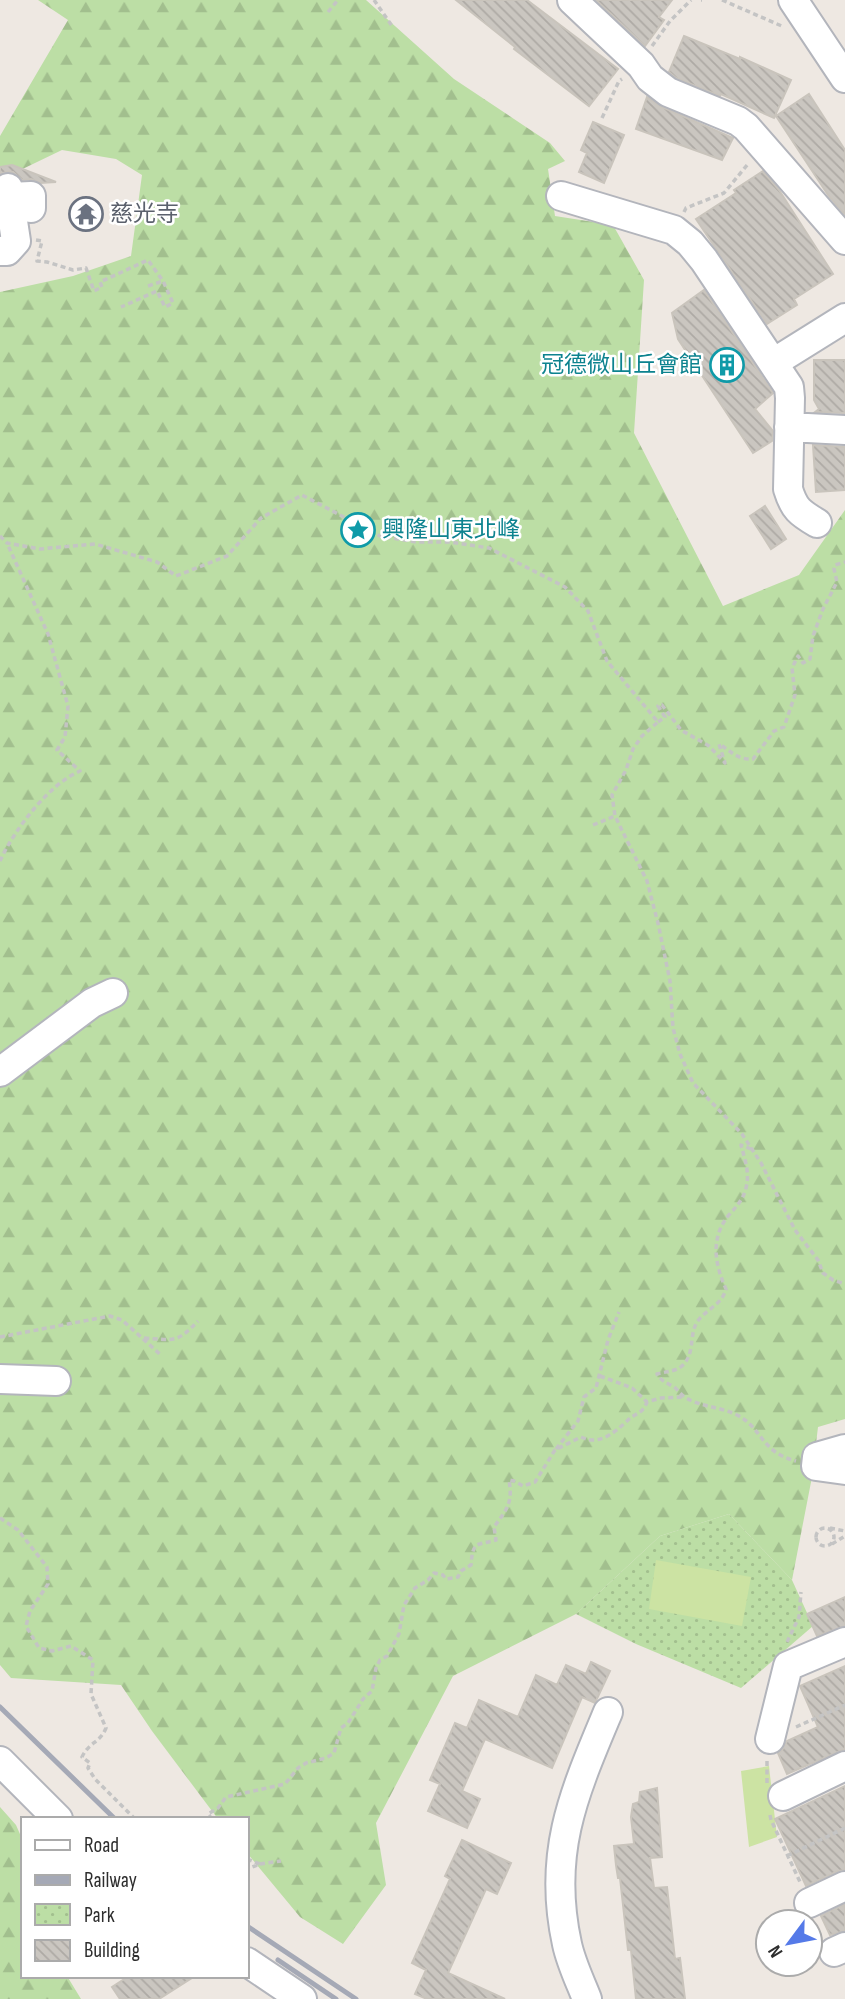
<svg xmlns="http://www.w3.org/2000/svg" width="845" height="1999" font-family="'Sofia Sans Condensed','Noto Sans TC',sans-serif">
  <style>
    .forest { fill: url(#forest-firs) }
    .park { fill: url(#park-dots) }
    .pitch { fill: #cce3a3 }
    .building { fill: url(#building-back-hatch); stroke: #c9c4bc; stroke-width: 2 }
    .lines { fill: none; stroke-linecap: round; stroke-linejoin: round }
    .minor-casing { stroke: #b3b5bc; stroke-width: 32 }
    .path { stroke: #c4c4c4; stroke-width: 3.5; stroke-dasharray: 5 3.5; stroke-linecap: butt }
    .minor { stroke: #fff; stroke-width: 28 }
    .rail { stroke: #a5a9b6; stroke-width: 5 }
    .labels { text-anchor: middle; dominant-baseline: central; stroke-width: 5; stroke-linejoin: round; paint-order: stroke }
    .worship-label { font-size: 23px; fill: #5b616d; stroke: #fff; text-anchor: start }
    .culture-label { font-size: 23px; fill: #0d838f; stroke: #fff; text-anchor: end }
  </style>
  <defs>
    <pattern id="forest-firs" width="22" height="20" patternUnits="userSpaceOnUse" patternTransform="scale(1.75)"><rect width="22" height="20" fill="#bcdea5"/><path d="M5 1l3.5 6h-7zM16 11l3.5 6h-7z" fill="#a2bf8e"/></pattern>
    <pattern id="park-dots" width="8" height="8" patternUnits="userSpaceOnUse" patternTransform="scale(1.75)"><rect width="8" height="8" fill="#bcdea5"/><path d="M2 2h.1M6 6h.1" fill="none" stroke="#a2bf8e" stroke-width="1.8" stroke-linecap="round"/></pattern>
    <pattern id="building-back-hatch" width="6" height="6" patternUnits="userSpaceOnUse" patternTransform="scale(1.75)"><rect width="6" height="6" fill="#cac6c0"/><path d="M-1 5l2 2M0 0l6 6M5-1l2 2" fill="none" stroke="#aeaaa5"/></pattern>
  </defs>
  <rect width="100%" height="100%" fill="#eee8e2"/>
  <path class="forest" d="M 38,0 L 366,0 L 454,79 L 550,143 L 565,161 L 548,169 L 555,216 L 613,225 L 644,280 L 634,433 L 723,606 L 799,575 L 845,510 L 845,1419 L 818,1427 L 812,1477 L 792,1580 L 729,1514 L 660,1536 L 576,1614 L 453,1676 L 376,1823 L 386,1885 L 343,1944 L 300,1917 L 247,1853 L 247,1819 L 218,1819 L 152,1731 L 121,1685 L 11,1678 L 0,1665 L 0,292 L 73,276 L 131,256 L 142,175 L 116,159 L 62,150 L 8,176 L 0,170 L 0,136 L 68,20 Z
    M 0,1807 L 16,1825 L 23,1841 L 23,1976 L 67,1976 L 81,1999 L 0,1999 Z"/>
  <path class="park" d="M 729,1514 L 792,1580 L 813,1626 L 741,1688 L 636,1644 L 576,1614 L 660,1536 Z"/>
  <path class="pitch" d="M 656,1560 L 751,1577 L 742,1626 L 649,1609 Z
    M 769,1766 L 777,1837 L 749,1847 L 741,1771 Z"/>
  <path class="building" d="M 456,0 L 527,0 L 618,69 L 589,106 L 514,49 L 515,47 Z
    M 596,0 L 672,0 L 659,17 L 664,20 L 645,46 Z
    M 684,36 L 740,59 L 740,57 L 791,80 L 774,118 L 721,94 L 720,96 L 676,78 L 669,72 Z
    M 809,94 L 845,150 L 845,215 L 828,195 L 776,116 Z
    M 647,97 L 662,107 L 733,138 L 722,160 L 636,129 Z
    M 593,122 L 624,135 L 604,183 L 579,172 L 587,153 L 581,150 Z
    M 12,165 L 56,182 L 40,183 L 31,179 L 22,180 L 13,172 L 6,172 L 0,174 L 0,167 Z
    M 763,171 L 779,190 L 833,274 L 794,299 L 797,305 L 767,324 L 696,219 L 736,193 L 734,190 Z
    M 704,290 L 773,393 L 755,409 L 773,431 L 772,441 L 753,453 L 678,339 L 672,313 Z
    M 814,360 L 845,360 L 845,413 L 815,412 L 819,409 L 814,400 Z
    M 813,445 L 845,447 L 845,490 L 816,492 Z
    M 765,506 L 786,539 L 771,549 L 750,516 Z
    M 845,1597 L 845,1626 L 817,1636 L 807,1614 Z
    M 591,1662 L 610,1671 L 595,1703 L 582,1697 L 552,1768 L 485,1739 L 462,1791 L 480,1799 L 467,1828 L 428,1811 L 440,1784 L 430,1780 L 455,1723 L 467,1728 L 479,1700 L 518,1717 L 536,1675 L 557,1685 L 566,1665 L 586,1674 Z
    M 845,1666 L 845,1749 L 787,1774 L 778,1753 L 782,1750 L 787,1741 L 818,1727 L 800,1686 Z
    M 845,1786 L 845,1870 L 838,1871 L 806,1886 L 775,1819 Z
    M 657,1788 L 662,1857 L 650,1858 L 654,1888 L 667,1887 L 675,1959 L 680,1958 L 685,1999 L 636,1999 L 631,1950 L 628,1950 L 620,1878 L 618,1878 L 616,1865 L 614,1846 L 634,1844 L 631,1817 L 633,1804 L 639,1802 L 640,1792 Z
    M 462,1840 L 511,1863 L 497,1894 L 486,1889 L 448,1973 L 505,1999 L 427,1999 L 415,1994 L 426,1970 L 412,1963 L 450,1879 L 445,1876 Z
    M 845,1904 L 845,1931 L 830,1935 L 821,1916 Z
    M 129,1976 L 195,1976 L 159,1999 L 120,1999 L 112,1987 Z"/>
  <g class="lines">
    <g class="minor-casing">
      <path id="minor" d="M 572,0 L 641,65 L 650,78 L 668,92 L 738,121 L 746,127 L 845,240
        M 793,0 L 845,78
        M 561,196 L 674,230 L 690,243 L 704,260 L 773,363
        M 10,197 L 31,196 L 31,208
        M 0,251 L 7,251 L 16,241 L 8,188
        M 789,427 L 845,430
        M 817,523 C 800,513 794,509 788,489 L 790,398 L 789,387 L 773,363 L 845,318
        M 0,1072 L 92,1003 L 113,993
        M 0,1379 L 56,1381
        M 845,1449 L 817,1457 L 816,1466 L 845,1470
        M 770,1739 L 788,1666 L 845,1642
        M 0,1761 L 58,1819
        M 783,1796 L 845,1766
        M 809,1903 L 845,1886
        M 834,1952 L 845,1947
        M 247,1962 L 302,1999
        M 587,1999 C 580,1981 571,1963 567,1944 C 547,1853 574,1793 608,1712"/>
    </g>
    <path class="path" d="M 374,0 L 392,26
      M 701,0 L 702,0
      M 722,0 L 784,27
      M 328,12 L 338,0
      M 652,46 L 670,21 L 691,0
      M 602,118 L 619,81 L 622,79
      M 684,212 L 686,208 L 724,193 L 748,164
      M 36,240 L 42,241 L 37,261 L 47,262 L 73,270 L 86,268 L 94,291 L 102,287 L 100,282 L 148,260 L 163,281 L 173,303 L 165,307 L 157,291 L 121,307
      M 148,286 L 163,281
      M 0,536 L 7,543 L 40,549 L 95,544 L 157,562 L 176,576 L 227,556 L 261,518 L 302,495 L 380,536 L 416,542 L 450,542 L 489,548 L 565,587 L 588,611 L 607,661 L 658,722 L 642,736 L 633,749 L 626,770 L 612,795 L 615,816 L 647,881 L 658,923 L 670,981 L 673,1028 L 680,1054 L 693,1083 L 742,1134 L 761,1163 L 795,1230 L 818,1260 L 823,1273 L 833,1280 L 845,1284
      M 658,722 L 665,717 L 658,706 L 662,705 L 681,730 L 709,746 L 725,763 L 719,744 C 731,751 737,760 753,759 L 774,731 L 784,727 L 795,695 L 792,668 L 798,656 L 803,663 L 810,659 L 813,636 L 823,609 L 837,582 L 834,569 L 835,565 L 845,562
      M 593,825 L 615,816
      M 0,861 C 14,830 49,784 80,771 L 57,750 L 65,737 L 68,706 L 48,634 L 7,543
      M 751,1149 L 741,1145 C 745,1160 750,1173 746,1188 C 743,1200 736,1207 728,1216 C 710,1239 715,1265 726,1289 C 722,1305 706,1309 697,1322 C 689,1335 695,1353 683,1365 C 676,1372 667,1371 657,1374 C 661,1381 667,1383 674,1387 C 678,1390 681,1395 686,1398 C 702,1407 721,1407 737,1415 C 763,1428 760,1452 796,1461
      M 0,1337 L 110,1316 L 122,1320 L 162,1356
      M 144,1338 C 174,1340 176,1344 198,1321
      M 600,1376 L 632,1388 L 647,1402 L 661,1398 L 684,1397
      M 556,1449 L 578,1421 L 584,1397 L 596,1388 L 608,1340 L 619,1312
      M 0,1518 L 18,1530 L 47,1567 L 48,1584 L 30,1611 L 26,1626 L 39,1648 L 52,1651 L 71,1646 L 93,1660 L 91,1694 L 106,1728 C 100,1743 89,1742 82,1757 L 90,1763 L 88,1768 L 95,1779 L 135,1819
      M816 1537a9 9 0 1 1 18 0a9 9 0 1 1-18 0Z
      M 830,1528 L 845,1531
      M 832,1544 L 845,1536
      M 787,1642 L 799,1617 L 801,1592
      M 796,1727 L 845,1705
      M 767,1783 L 767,1759
      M 770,1815 L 771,1820 L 801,1884
      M 212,1819 L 208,1814 L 218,1808 L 226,1797 L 285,1784 L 298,1768 L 306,1763 L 326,1758 L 334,1753 L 341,1728 L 348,1723 L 363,1699 L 372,1691 L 376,1668 L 380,1660 L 387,1656 L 399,1634 L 404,1605 L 415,1588 L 428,1580 L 434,1573 L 443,1575 L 446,1579 L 458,1577 L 461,1571 L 471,1565 C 473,1540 476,1546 496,1540 L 494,1527 C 507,1509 513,1503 509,1480 L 514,1481 L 523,1486 L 535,1482 L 555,1450 L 581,1437 C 599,1446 614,1433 627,1421 C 636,1412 642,1415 647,1402
      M 787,1856 L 845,1828
      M 247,1859 L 260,1864 L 247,1869
      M 260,1864 L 281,1861"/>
    <use href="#minor" class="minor"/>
    <path class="rail" d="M 0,1707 L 115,1819
      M 247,1926 L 356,1999
      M 278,1960 L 336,1999"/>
  </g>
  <defs>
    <g id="temple-ring" transform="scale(1.75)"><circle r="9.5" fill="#fff" stroke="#6b7280" stroke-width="1.5"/><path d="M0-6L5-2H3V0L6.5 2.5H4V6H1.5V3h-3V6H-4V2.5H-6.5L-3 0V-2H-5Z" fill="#6b7280"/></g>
    <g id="building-ring" transform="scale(1.75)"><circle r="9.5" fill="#fff" stroke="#0f9aa8" stroke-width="1.5"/><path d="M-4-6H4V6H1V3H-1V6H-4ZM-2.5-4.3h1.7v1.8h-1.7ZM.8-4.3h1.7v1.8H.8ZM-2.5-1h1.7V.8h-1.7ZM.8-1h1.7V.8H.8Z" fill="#0f9aa8"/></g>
    <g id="sight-ring" transform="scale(1.75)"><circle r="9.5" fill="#fff" stroke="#0f9aa8" stroke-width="1.5"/><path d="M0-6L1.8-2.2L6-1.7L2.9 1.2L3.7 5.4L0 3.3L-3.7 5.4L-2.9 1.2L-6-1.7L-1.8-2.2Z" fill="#0f9aa8"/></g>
  </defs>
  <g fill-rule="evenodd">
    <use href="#temple-ring" x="86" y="214"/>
    <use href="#building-ring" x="727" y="365"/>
    <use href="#sight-ring" x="358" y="530"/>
  </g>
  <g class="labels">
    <g class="worship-label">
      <text x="110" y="214">慈光寺</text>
    </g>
    <g class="culture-label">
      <text x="702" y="365">冠德微山丘會館</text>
      <text x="382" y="530" text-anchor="start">興隆山東北峰</text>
    </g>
  </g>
  <rect x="21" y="1817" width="228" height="161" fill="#ffffff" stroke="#ababab" stroke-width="2"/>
  <rect x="35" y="1840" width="35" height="10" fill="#ffffff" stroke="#ababab" stroke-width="2"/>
  <text x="84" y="1852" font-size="21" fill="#2e2e2e">Road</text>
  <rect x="35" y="1875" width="35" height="10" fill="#a5a9b6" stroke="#ababab" stroke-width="2"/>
  <text x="84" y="1887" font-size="21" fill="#2e2e2e">Railway</text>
  <rect x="35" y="1904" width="35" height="21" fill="url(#park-dots)" stroke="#ababab" stroke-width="2"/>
  <text x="84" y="1922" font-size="21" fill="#2e2e2e">Park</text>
  <rect x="35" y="1940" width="35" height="21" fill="url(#building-back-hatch)" stroke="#ababab" stroke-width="2"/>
  <text x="84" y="1957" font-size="21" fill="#2e2e2e">Building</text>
  <g transform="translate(789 1943) rotate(238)"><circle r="33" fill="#ffffff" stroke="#ababab" stroke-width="2"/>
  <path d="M0-5L12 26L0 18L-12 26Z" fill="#557ae8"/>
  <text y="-10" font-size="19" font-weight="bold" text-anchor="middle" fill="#2e2e2e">N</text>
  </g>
</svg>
